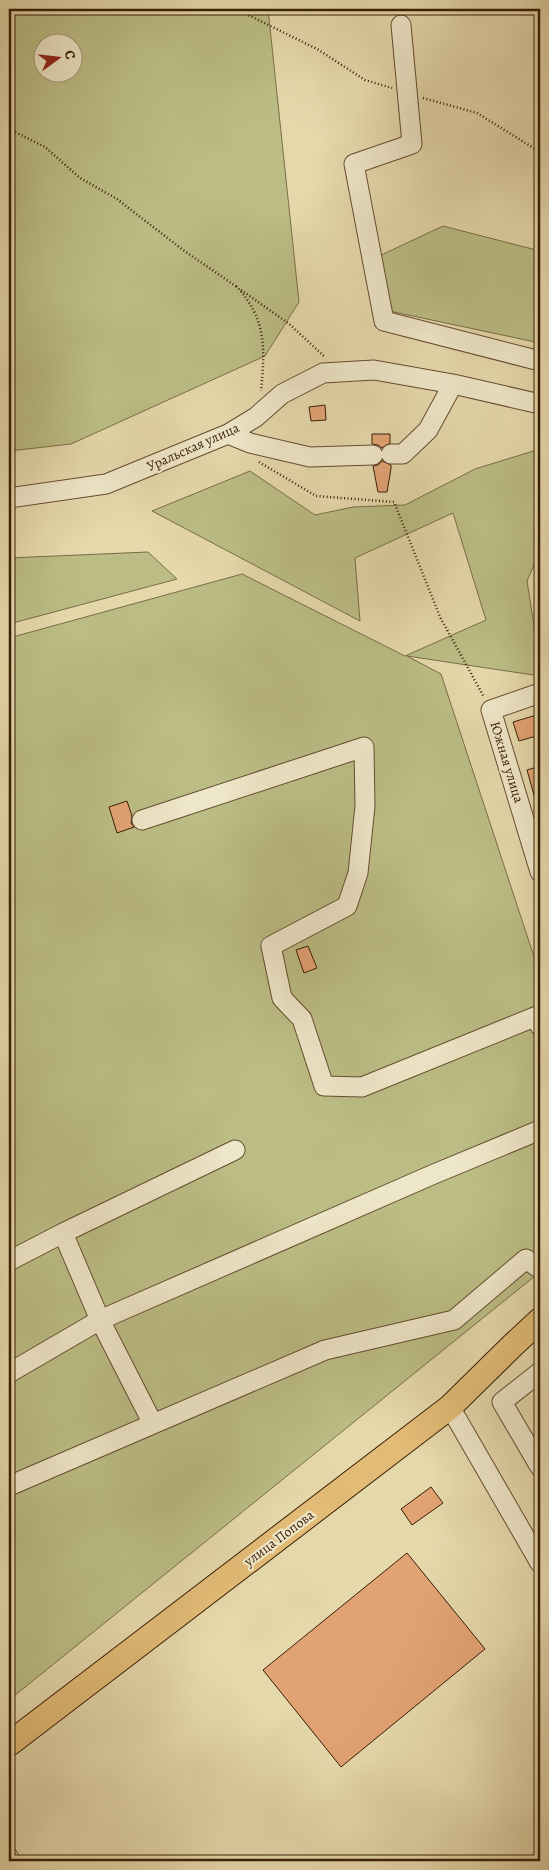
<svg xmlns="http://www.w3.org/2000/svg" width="549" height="1870" font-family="Alegreya,serif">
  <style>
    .green { fill: #bbbd84; stroke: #7a6d45; fill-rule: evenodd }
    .building { fill: #e2a374; stroke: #391d06 }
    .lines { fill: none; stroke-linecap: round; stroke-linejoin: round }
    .minor-casing { stroke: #644c2f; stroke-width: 21 }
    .major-casing { stroke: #391d06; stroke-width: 26 }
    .path { stroke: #391d06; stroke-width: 2.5; stroke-dasharray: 1 2.5; stroke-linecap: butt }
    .minor { stroke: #eee6c8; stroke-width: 19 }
    .major { stroke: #e2bc76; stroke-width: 24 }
    .labels { text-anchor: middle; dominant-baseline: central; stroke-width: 4.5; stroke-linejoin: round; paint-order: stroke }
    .street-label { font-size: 14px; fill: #391d06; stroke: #eee6c8 }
  </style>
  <rect width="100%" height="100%" fill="#e5d8ab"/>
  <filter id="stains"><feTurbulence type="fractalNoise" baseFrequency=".004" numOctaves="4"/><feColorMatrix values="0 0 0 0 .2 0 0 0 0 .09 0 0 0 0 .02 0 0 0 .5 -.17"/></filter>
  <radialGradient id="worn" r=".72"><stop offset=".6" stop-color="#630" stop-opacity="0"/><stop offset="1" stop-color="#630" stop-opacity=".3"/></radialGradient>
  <path class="green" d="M 9,9 L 268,9 L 299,302 L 265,356 L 71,444 L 9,451 ZM 42,42 L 72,42 L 72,72 L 42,72 Z
    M 443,226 L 540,251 L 540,343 L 380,309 L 377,257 Z
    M 540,449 L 540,551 L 527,581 L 540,664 L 540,676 L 407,656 L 441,674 L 540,975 L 540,1272 L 9,1700 L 9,638 L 242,574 L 405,656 L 486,620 L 453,513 L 355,558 L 360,621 L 152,511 L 250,471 L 315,515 L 353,507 L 405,505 L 475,469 Z
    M 148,552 L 177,579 L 9,624 L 9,558 Z"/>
  <path class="building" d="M 325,405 L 326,420 L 311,421 L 309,407 Z
    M 372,434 L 390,434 L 390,443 L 382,448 L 378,445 L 372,444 Z
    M 382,461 L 391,465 L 391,469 L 387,492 L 378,492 L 373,466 L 378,465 Z
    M 540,714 L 540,735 L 519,741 L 513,722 Z
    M 540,766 L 540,805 L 537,806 L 527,770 Z
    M 127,801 L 132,816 L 131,823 L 134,827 L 117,833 L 109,807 Z
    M 308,946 L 317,968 L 304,973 L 296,950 Z
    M 431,1487 L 443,1503 L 412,1525 L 401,1509 Z
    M 407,1553 L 485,1649 L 341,1767 L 263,1670 Z"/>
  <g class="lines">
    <g class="minor-casing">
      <path id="minor" d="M 401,25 L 412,144 L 354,164 L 384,321 L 540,361
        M 228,434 L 250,443 L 310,457 L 373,455
        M 391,454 L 403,454 L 428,430 L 453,384
        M 9,498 L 106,484 L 228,434 L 256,417 L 282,394 L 323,373 L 374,370 L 453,384 L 540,404
        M 540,693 L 491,710 L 540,872
        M 142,820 L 364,747 L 365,806 L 358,873 L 347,906 L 271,946 L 282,998 L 302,1019 L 324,1086 L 362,1087 L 537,1016 L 540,1026
        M 9,1261 L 63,1233
        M 540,1372 L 502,1402 L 540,1467
        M 9,1373 L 100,1320 L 434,1174 L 540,1130
        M 450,1407 L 540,1563
        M 153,1424 L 100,1320 L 63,1233 L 235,1150
        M 9,1486 L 325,1350 L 454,1320 L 526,1259 L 540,1269
        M 9,1858 L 10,1861"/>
    </g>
    <g class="major-casing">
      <path id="major" d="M 9,1744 L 450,1407 L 513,1345 L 540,1320"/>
    </g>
    <path class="path" d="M 236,9 L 317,49 L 365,80 L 392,88
      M 423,98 L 477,113 L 540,152
      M 9,129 L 45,147 L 80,178 L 117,199 L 183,250 L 237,287
      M 236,286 C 267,319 265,349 261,391
      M 241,290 L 288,323 L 325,357
      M 259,462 L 316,496 L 394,502 L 440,617 L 484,697"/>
    <use href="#minor" class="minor"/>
    <use href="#major" class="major"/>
  </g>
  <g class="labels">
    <g class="street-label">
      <text transform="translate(193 447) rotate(-24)">Уральская улица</text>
      <text transform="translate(507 762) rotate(73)">Южная улица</text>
      <text transform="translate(279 1538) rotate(-37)">улица Попова</text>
    </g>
  </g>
  <rect width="549" height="1870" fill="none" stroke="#e5d8ab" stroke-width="30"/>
  <rect x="10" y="10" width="529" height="1850" fill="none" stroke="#391d06" stroke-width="2.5"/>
  <rect x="15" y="15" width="519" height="1840" fill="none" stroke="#391d06"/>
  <g transform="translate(58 58) rotate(75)"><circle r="24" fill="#eee6c8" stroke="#a6967a"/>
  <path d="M0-4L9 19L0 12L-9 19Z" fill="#8f2418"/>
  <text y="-8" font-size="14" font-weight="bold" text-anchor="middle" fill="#391d06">С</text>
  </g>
  <rect width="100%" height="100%" filter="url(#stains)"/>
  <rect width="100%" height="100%" fill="url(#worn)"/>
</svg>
